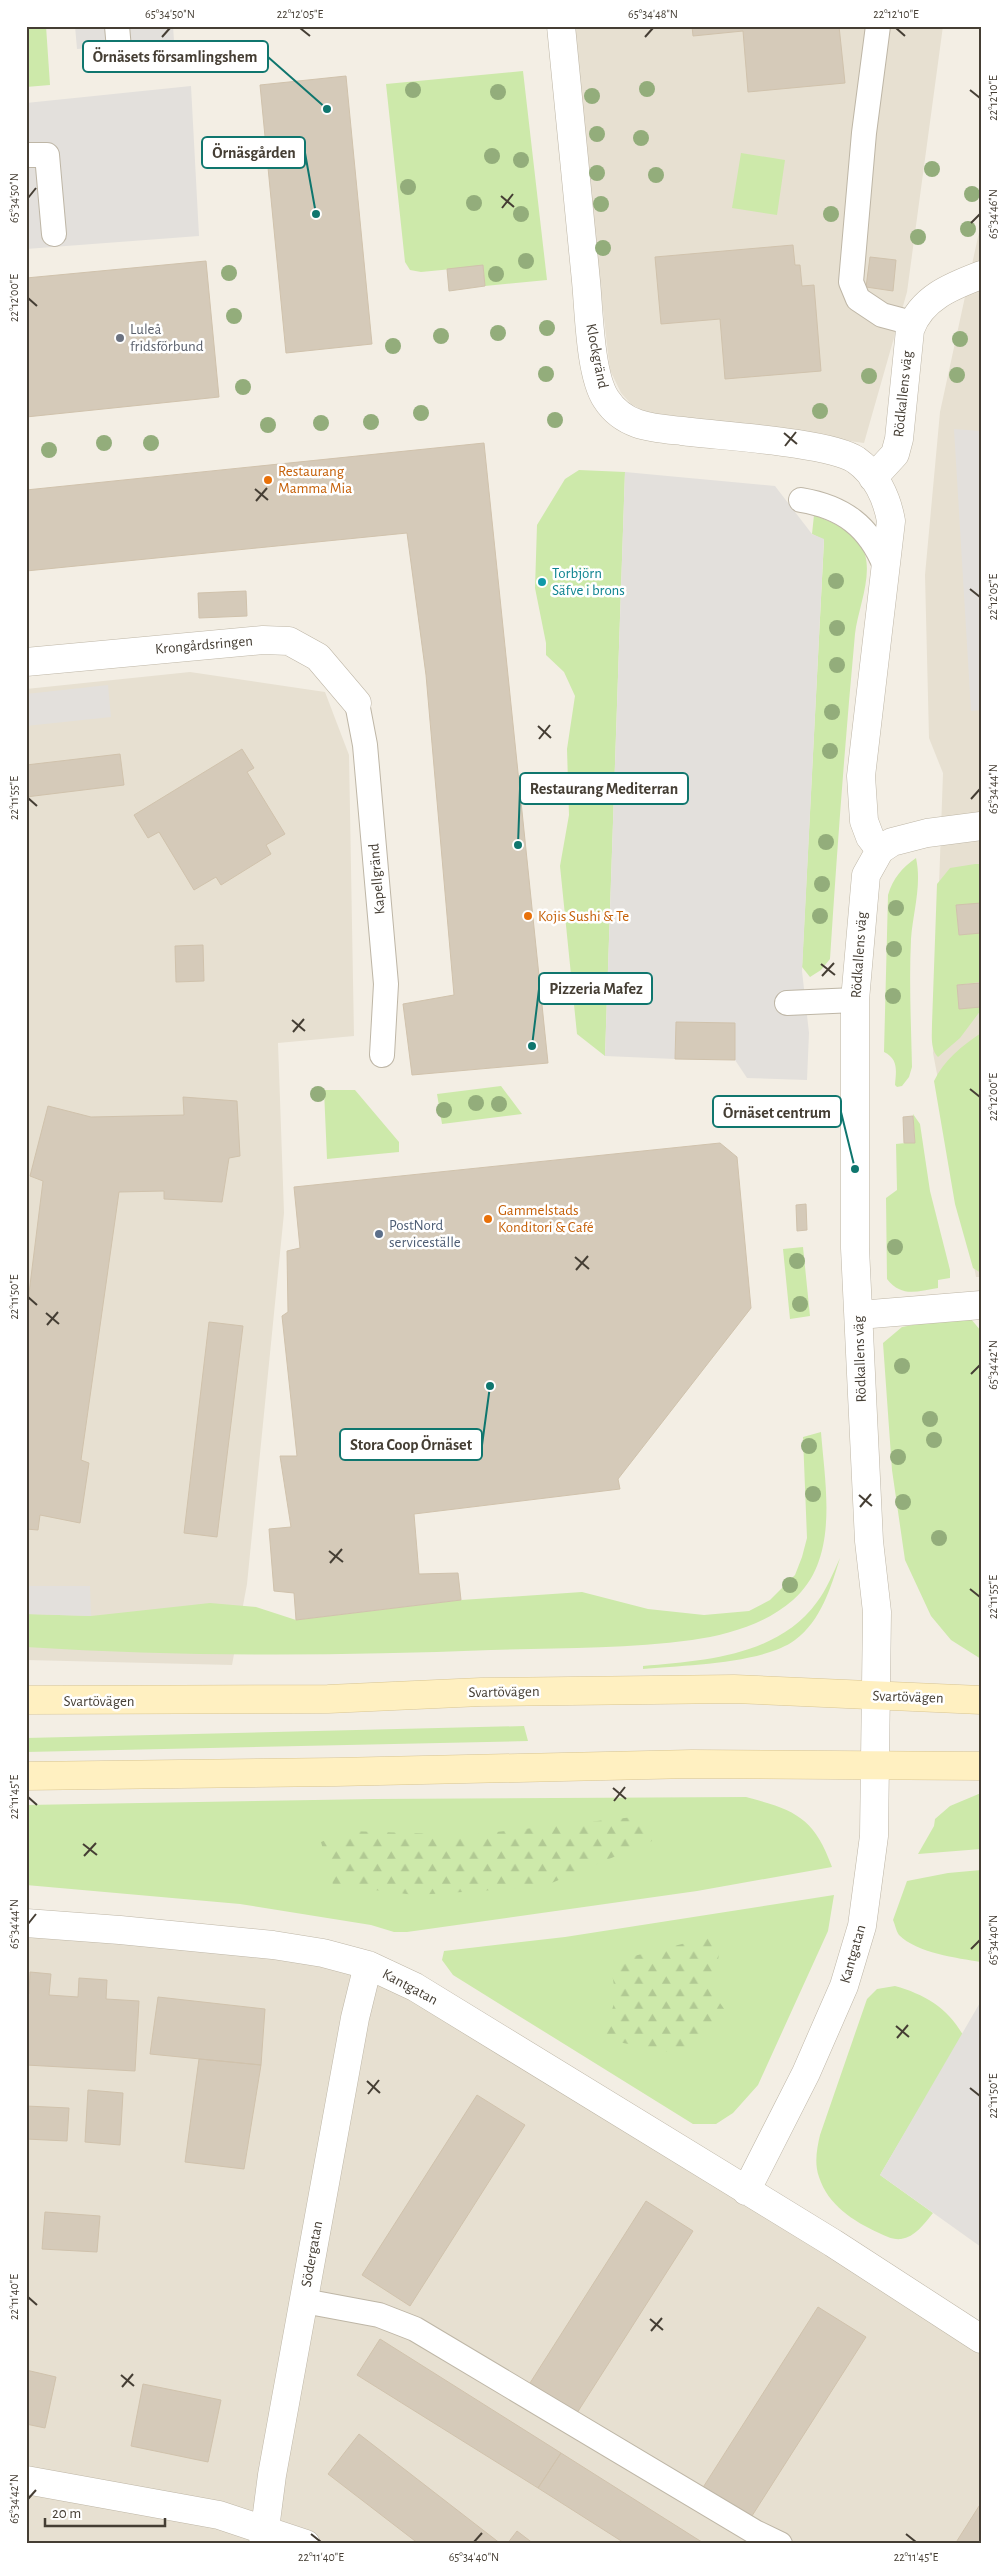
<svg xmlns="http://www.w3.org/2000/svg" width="1007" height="2570" font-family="'Alegreya Sans',sans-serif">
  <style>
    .residential { fill: #e7e0d1 }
    .green { fill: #cde9aa }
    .forest { fill: url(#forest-firs) }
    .parking { fill: #e3e0dc }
    .building { fill: #d5cab9; stroke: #d0c2ac }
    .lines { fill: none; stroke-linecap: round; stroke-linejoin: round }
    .service-casing { stroke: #beb6a6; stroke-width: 26 }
    .minor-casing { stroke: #beb6a6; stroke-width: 29 }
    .secondary-casing { stroke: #d8c593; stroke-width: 29 }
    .service { stroke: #fff; stroke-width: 24 }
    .minor { stroke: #fff; stroke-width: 28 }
    .secondary { stroke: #fff0c1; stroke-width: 28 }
    .tree { fill: #93ad7b }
    .ticks { fill: none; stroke: #453e34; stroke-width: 2 }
    .worship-dot { fill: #6b7280; stroke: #fff; stroke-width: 2 }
    .food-dot { fill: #e8710a; stroke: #fff; stroke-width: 2 }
    .culture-dot { fill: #0f9aa8; stroke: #fff; stroke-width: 2 }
    .service-dot { fill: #5c6f8a; stroke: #fff; stroke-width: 2 }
    .labels { text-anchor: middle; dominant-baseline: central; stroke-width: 5; stroke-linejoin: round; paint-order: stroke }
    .worship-label { font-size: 15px; fill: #5b616d; stroke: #fff; text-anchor: start }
    .street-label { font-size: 15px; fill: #453e34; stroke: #fff }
    .food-label { font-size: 15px; fill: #c56008; stroke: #fff; text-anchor: start }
    .culture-label { font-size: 15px; fill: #0d838f; stroke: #fff; text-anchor: start }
    .service-label { font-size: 15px; fill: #4e5e75; stroke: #fff; text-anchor: start }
    .leader { fill: none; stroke: #0f766e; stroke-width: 2 }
    .callout-dot { fill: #0f766e; stroke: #fff; stroke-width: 2 }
    .callout { fill: #fff; stroke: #0f766e; stroke-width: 2 }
    .callout-label { font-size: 16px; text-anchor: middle; font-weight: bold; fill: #453e34 }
    .neatline { fill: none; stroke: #453e34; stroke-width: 2 }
    .ticks-label { font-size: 12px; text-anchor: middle; fill: #453e34 }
  </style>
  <defs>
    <pattern id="forest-firs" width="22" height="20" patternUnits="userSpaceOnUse" patternTransform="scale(1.25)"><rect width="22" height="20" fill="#cde9aa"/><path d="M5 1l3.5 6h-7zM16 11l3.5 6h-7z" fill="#b1c993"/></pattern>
  </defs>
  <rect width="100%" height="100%" fill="#f3eee4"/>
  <path class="residential" d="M 570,26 L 943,26 L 907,292 L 864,443 L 649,414 L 631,404 L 621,393 L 610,370 Z
    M 981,223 L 981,1277 L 976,1277 L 933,1053 L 943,773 L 929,738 L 925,575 L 940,412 Z
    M 190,672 L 325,692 L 349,755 L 354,1036 L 278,1043 L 284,1213 L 247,1584 L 232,1665 L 26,1660 L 26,689 Z
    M 26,1911 L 329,1940 L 411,1971 L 981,2327 L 981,2544 L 26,2544 Z"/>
  <path class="green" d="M 26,26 L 46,26 L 50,85 L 26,87 Z
    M 523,71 L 547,280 L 485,286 L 483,266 L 421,272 L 410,270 L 405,262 L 386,84 Z
    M 741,153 L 785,160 L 777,215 L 732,208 Z
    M 579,470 L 625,472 L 605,1056 L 577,1034 L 560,866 L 569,815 L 567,749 L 575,696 L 564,672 L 546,655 L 546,643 L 535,588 L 537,525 L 565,479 Z
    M 814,515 C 831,522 851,529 861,545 C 876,570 858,607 855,634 C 845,742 837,851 830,959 L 821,970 L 810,977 L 802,967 L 824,540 L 812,534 Z
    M 916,858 C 922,885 913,912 911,939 C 909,981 911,1024 912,1067 L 909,1077 L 902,1086 L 897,1087 L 895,1085 C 896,1072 899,1059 884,1052 L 888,895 C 893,878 902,868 916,858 Z
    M 975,864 L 981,864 L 981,903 L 956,906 L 959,935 L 981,933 L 981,982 L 957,985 L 959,1009 L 981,1007 L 981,1010 L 960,1038 L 938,1057 C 930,1049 932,1035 932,1024 L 937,884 L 950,868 Z
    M 981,1033 L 981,1273 L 973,1268 L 955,1204 L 934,1081 C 944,1060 962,1046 981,1033 Z
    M 501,1086 L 522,1114 L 442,1124 L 437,1094 Z
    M 324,1090 L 355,1090 L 399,1142 L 399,1152 L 327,1159 Z
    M 913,1114 L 920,1124 L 930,1191 L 950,1270 L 950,1278 L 938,1280 L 938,1288 C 917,1291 902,1298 887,1279 L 886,1198 L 897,1190 L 896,1144 L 915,1142 Z
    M 803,1247 L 810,1316 L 790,1319 L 783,1249 Z
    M 971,1319 L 981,1331 L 981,1659 L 951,1640 L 931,1616 L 905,1560 L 892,1470 L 883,1343 L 902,1327 L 940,1320 Z
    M 821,1432 C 825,1486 840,1559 793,1600 C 766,1624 727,1635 692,1640 C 626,1649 557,1648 491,1650 C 336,1656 181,1657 26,1647 L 26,1614 L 91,1616 L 210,1603 L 256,1607 L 296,1620 L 461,1600 L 582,1592 L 648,1609 L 704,1615 L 749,1611 L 770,1600 L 795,1575 L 802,1557 L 807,1538 L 803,1437 Z
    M 840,1558 C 831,1587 821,1621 795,1640 C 763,1664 683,1665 643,1669 L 643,1666 C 704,1661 778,1656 817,1602 C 827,1589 833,1573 840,1558 Z
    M 524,1726 L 528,1741 L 26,1752 L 26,1738 Z
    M 981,1793 L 981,1849 L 918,1854 L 934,1826 L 935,1819 L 950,1806 Z
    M 746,1797 C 795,1810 814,1817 832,1867 L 697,1891 L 407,1932 L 394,1932 L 371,1925 L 240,1904 L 26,1885 L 26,1805 L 374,1799 Z
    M 981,1870 L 981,1962 C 957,1958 917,1953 899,1935 C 896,1931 895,1924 893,1920 L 907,1881 L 948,1873 Z
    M 834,1895 L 828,1931 L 758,2085 L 733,2113 L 716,2124 L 693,2124 L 453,1975 L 442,1960 L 444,1951 L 565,1937 Z
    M 895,1986 C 924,1994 948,2008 963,2035 L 880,2175 L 933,2213 C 924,2224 915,2237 901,2239 C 893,2240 885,2236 879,2233 C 853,2221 828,2205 819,2177 C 814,2163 817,2148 820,2135 L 867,1999 L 877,1989 Z"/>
  <path class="forest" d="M 643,1816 L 652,1841 L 542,1887 L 415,1895 L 333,1885 L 321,1842 L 349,1831 L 468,1835 Z
    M 722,1934 L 713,1993 L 729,2016 L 679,2054 L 603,2039 L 616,1997 L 610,1962 Z"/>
  <path class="parking" d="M 75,26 L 173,26 L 174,41 L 77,49 Z
    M 191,86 L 199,236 L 26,249 L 26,103 Z
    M 954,429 L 981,431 L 981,710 L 971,711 Z
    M 625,472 L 775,486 L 812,534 L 824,539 L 802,971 L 809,1033 L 807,1080 L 747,1078 L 735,1060 L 735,1023 L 676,1022 L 675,1059 L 605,1056 Z
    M 108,685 L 111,717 L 26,726 L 26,694 Z
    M 26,1586 L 90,1586 L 91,1616 L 26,1614 Z
    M 981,2001 L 981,2247 L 880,2175 Z"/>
  <path class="building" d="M 692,26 L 839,26 L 845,83 L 748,92 L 743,31 L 693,36 Z
    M 346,76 L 372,344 L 286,353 L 260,85 Z
    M 793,245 L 795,265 L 800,265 L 802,286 L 814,285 L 821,371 L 725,379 L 720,319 L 661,324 L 655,257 Z
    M 870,257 L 896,260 L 893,291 L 866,287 Z
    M 206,261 L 219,397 L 26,417 L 26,278 Z
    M 483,265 L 485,286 L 449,291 L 447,269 Z
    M 484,443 L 548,1063 L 412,1075 L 403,1004 L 454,995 L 426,675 L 407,533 L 26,571 L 26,490 Z
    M 246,591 L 247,616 L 199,618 L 198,593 Z
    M 242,749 L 254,768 L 247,772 L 285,834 L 266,845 L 271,854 L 221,885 L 216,877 L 194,890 L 159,832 L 148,838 L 134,815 Z
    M 120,754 L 124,785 L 26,797 L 26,765 Z
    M 981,903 L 981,933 L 959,935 L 956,905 Z
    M 203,945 L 204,981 L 176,982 L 175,946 Z
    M 980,983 L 981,1007 L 959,1009 L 957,985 Z
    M 676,1022 L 735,1023 L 735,1060 L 675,1059 Z
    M 183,1097 L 237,1101 L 240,1156 L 229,1158 L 222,1202 L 164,1199 L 164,1191 L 119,1192 L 81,1460 L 89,1463 L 80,1523 L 40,1515 L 38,1530 L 26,1529 L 26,1317 L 43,1181 L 30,1176 L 48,1106 L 91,1117 L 184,1115 Z
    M 913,1116 L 915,1143 L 904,1143 L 903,1117 Z
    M 720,1143 L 737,1157 L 751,1308 L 618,1479 L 620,1489 L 414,1514 L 419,1574 L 458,1573 L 461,1600 L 296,1620 L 294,1593 L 274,1591 L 269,1529 L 291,1527 L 280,1456 L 297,1456 L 282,1316 L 288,1312 L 287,1251 L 300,1248 L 294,1187 Z
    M 806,1204 L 807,1230 L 797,1231 L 796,1205 Z
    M 209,1322 L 243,1326 L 217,1537 L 184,1533 Z
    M 30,1972 L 51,1974 L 49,1995 L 78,1997 L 79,1978 L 107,1980 L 106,1999 L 139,2001 L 135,2071 L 26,2065 L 26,1994 L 29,1994 Z
    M 158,1997 L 265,2009 L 261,2065 L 150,2054 Z
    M 199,2059 L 261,2065 L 244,2169 L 185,2162 Z
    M 88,2090 L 123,2093 L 120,2145 L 85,2142 Z
    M 477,2095 L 525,2125 L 410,2306 L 362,2275 Z
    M 26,2106 L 69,2108 L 67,2141 L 26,2139 Z
    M 646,2201 L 693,2231 L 577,2413 L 530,2383 Z
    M 45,2212 L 100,2216 L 97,2252 L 42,2249 Z
    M 818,2307 L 866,2337 L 750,2519 L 702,2489 Z
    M 380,2339 L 561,2453 L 538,2488 L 357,2375 Z
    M 26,2370 L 56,2377 L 45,2428 L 26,2424 Z
    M 143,2384 L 221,2400 L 208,2462 L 131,2446 Z
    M 359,2434 L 501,2544 L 419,2544 L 328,2474 Z
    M 561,2453 L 705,2544 L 626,2544 L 538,2488 Z
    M 981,2503 L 981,2544 L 955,2544 Z
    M 517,2531 L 534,2544 L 507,2544 Z"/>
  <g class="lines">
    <g class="service-casing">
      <path id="service" d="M 117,26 L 119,49
        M 878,26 L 864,133 L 851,282 L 858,299 L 882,315 L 912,323
        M 26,155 L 47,155 L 54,234
        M 801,500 C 843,507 869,526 885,566
        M 357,703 L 365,745 L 386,984 L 382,1055
        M 787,1003 L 855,1000
        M 304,2301 L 379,2315 L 415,2329 L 755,2532 L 780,2544"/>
    </g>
    <g class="minor-casing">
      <path id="minor" d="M 561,26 C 569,111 578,196 586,281 C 589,312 590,375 606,399 C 624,427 653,428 682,431 C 720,436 829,442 856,460 C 876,474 887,498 891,521 L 861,776 L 864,821 L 870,837 L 880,850
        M 873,478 L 895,454 L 899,439 L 910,330 C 921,298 952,286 981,275
        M 26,662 L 263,640 L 289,641 L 318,657 L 357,703
        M 859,1315 L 981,1305
        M 26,1923 L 120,1930 L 273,1945 L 323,1953 L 368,1965 L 415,1987 L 833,2243 L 981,2339
        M 746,2191 L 806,2073 L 844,1986 L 862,1926 L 874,1836 L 877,1612 L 869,1541 L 855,1248 L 855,1000 L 866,875 L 880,850 L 892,842 L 927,833 L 981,826
        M 26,2480 L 219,2515 L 306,2544
        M 263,2544 L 272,2475 L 355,2018 L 368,1965"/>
    </g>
    <g class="secondary-casing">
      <path id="secondary" d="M 26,1700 L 328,1699 L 481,1692 L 734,1689 L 981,1700
        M 26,1776 L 336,1772 L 692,1764 L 981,1766"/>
    </g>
    <use href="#service" class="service"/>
    <use href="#minor" class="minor"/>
    <use href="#secondary" class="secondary"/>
  </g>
  <g class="tree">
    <circle cx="647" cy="89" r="8"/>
    <circle cx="413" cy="90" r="8"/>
    <circle cx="498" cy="92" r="8"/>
    <circle cx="592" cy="96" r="8"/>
    <circle cx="597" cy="134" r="8"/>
    <circle cx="641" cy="138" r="8"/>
    <circle cx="492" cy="156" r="8"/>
    <circle cx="521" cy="160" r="8"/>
    <circle cx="932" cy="169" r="8"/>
    <circle cx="597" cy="173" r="8"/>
    <circle cx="656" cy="175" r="8"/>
    <circle cx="408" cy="187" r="8"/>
    <circle cx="972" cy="194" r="8"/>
    <circle cx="474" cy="203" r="8"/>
    <circle cx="601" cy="204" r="8"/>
    <circle cx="521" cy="214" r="8"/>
    <circle cx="831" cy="214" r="8"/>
    <circle cx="968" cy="229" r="8"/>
    <circle cx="918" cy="237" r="8"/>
    <circle cx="603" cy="248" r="8"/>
    <circle cx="526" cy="261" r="8"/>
    <circle cx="229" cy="273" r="8"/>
    <circle cx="496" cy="274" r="8"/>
    <circle cx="234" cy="316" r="8"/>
    <circle cx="547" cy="328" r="8"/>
    <circle cx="498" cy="333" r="8"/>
    <circle cx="441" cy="336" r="8"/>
    <circle cx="960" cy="339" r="8"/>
    <circle cx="393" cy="346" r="8"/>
    <circle cx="546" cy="374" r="8"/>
    <circle cx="957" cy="375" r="8"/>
    <circle cx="869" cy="376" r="8"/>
    <circle cx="243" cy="387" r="8"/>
    <circle cx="820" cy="411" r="8"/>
    <circle cx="421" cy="413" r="8"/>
    <circle cx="555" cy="420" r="8"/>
    <circle cx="371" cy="422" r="8"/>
    <circle cx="321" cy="423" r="8"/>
    <circle cx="268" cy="425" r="8"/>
    <circle cx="104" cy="443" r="8"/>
    <circle cx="151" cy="443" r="8"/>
    <circle cx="49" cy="450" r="8"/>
    <circle cx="836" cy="581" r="8"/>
    <circle cx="837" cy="628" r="8"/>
    <circle cx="837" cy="665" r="8"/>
    <circle cx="832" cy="712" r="8"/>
    <circle cx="830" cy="751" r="8"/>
    <circle cx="826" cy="842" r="8"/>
    <circle cx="822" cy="884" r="8"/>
    <circle cx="896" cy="908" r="8"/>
    <circle cx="820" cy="916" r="8"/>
    <circle cx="894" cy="949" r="8"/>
    <circle cx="893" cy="996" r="8"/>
    <circle cx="318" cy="1094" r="8"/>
    <circle cx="476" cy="1103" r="8"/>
    <circle cx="499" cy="1104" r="8"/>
    <circle cx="444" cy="1110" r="8"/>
    <circle cx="895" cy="1247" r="8"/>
    <circle cx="797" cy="1261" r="8"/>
    <circle cx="800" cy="1304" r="8"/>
    <circle cx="902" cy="1366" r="8"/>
    <circle cx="930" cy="1419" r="8"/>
    <circle cx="934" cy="1440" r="8"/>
    <circle cx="809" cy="1446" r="8"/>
    <circle cx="898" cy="1457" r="8"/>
    <circle cx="813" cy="1494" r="8"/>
    <circle cx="903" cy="1502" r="8"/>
    <circle cx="939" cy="1538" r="8"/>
    <circle cx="790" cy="1585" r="8"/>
  </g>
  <path class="ticks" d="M 300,28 L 310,36M 896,28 L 905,36M 162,37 L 170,28M 645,37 L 653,28M 970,90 L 980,98M 501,196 L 514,207M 28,198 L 36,188M 502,208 L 513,194M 971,223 L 980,214M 28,298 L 37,306M 784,433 L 797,444M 785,446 L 796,432M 255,489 L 268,500M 256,501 L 267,488M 970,589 L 980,597M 538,726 L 551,738M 539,739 L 550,725M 28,798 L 37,806M 971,799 L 980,789M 821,964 L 835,975M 822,976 L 834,963M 292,1020 L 305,1031M 293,1032 L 304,1019M 970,1089 L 980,1097M 575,1257 L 589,1269M 576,1270 L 588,1256M 28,1297 L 37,1305M 46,1313 L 59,1324M 47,1325 L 58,1312M 971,1374 L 980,1365M 859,1495 L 872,1506M 860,1507 L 871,1494M 329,1551 L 343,1562M 330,1563 L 342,1549M 970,1589 L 980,1597M 613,1788 L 626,1799M 28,1797 L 37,1805M 614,1801 L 625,1787M 83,1844 L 97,1855M 84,1856 L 96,1843M 28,1924 L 36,1914M 971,1949 L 980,1940M 896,2026 L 909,2037M 897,2038 L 908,2025M 367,2081 L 380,2093M 970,2088 L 980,2096M 368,2094 L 379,2080M 28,2297 L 37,2305M 650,2319 L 663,2330M 651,2331 L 662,2318M 121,2375 L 134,2386M 122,2387 L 133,2374M 28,2499 L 36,2490M 311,2534 L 321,2542M 906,2534 L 916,2542M 474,2542 L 482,2533"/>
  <circle class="worship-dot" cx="120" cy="338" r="5"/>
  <g class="food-dot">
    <circle cx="268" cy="480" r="5"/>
    <circle cx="528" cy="916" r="5"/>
    <circle cx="488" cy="1219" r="5"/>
  </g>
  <circle class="culture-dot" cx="542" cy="582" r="5"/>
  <circle class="service-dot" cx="379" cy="1234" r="5"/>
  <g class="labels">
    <g class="worship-label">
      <text x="130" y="329">Luleå<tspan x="130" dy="17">fridsförbund</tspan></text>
    </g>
    <g class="street-label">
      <text transform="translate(597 356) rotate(79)">Klockgränd</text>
      <text transform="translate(903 394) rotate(-84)">Rödkallens väg</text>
      <text transform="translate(204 645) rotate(-5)">Krongårdsringen</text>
      <text transform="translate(377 879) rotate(-95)">Kapellgränd</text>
      <text transform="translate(859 955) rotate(-86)">Rödkallens väg</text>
      <text transform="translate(860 1359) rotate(-92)">Rödkallens väg</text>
      <text transform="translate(504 1692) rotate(-1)">Svartövägen</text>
      <text transform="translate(908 1697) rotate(2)">Svartövägen</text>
      <text x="99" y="1701">Svartövägen</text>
      <text transform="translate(853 1954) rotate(-74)">Kantgatan</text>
      <text transform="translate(410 1987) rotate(28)">Kantgatan</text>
      <text transform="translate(312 2254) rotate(-80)">Södergatan</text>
    </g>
    <g class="food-label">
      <text x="278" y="471">Restaurang<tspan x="278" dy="17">Mamma Mia</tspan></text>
      <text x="538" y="916">Kojis Sushi &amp; Te</text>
      <text x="498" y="1210">Gammelstads<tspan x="498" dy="17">Konditori &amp; Café</tspan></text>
    </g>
    <g class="culture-label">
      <text x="552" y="573">Torbjörn<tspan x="552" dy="17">Säfve i brons</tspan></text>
    </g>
    <g class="service-label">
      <text x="389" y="1225">PostNord<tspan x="389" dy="17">serviceställe</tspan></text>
    </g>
  </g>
  <path class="leader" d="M327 109L268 57M316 214L305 153M518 845L520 789M532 1046L539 989M855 1169L841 1112M490 1386L482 1445"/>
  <g class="callout-dot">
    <circle cx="327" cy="109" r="5"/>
    <circle cx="316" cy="214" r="5"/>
    <circle cx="518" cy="845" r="5"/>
    <circle cx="532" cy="1046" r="5"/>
    <circle cx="855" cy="1169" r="5"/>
    <circle cx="490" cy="1386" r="5"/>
  </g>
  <g class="callout">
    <rect x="83" y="41" width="185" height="31" rx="5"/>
    <rect x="202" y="137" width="103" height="31" rx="5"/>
    <rect x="520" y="773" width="168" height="31" rx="5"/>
    <rect x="539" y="973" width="113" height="31" rx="5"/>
    <rect x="713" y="1096" width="128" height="31" rx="5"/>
    <rect x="340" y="1429" width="142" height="31" rx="5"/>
  </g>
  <g class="callout-label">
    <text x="175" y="62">Örnäsets församlingshem</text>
    <text x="254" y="158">Örnäsgården</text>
    <text x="604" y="794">Restaurang Mediterran</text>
    <text x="596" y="994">Pizzeria Mafez</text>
    <text x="777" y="1118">Örnäset centrum</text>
    <text x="411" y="1450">Stora Coop Örnäset</text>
  </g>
  <rect width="1007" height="2570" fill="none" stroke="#ffffff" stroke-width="55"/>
  <path d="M45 2518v8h120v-8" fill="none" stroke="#453e34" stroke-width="2.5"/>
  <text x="52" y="2518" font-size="15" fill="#453e34" stroke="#ffffff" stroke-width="4" paint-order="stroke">20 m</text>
  <rect x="28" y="28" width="952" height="2514" class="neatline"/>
  <g class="ticks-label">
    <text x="170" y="18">65°34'50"N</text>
    <text x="300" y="18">22°12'05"E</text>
    <text x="653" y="18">65°34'48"N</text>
    <text x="896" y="18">22°12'10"E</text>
    <text transform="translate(993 98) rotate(-90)" y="4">22°12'10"E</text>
    <text transform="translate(14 198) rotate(-90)" y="4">65°34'50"N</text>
    <text transform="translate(993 214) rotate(-90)" y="4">65°34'46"N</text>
    <text transform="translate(14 298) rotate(-90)" y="4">22°12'00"E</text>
    <text transform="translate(993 597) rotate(-90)" y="4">22°12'05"E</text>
    <text transform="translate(993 789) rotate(-90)" y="4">65°34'44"N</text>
    <text transform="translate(14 798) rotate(-90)" y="4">22°11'55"E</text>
    <text transform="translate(993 1097) rotate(-90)" y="4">22°12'00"E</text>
    <text transform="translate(14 1297) rotate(-90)" y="4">22°11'50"E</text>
    <text transform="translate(993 1365) rotate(-90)" y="4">65°34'42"N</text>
    <text transform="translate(993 1597) rotate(-90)" y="4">22°11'55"E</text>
    <text transform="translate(14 1797) rotate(-90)" y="4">22°11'45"E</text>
    <text transform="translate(14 1924) rotate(-90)" y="4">65°34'44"N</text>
    <text transform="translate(993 1940) rotate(-90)" y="4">65°34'40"N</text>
    <text transform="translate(993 2096) rotate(-90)" y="4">22°11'50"E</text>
    <text transform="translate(14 2297) rotate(-90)" y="4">22°11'40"E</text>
    <text transform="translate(14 2499) rotate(-90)" y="4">65°34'42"N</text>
    <text x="321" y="2561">22°11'40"E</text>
    <text x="474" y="2561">65°34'40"N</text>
    <text x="916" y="2561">22°11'45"E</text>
  </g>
</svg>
